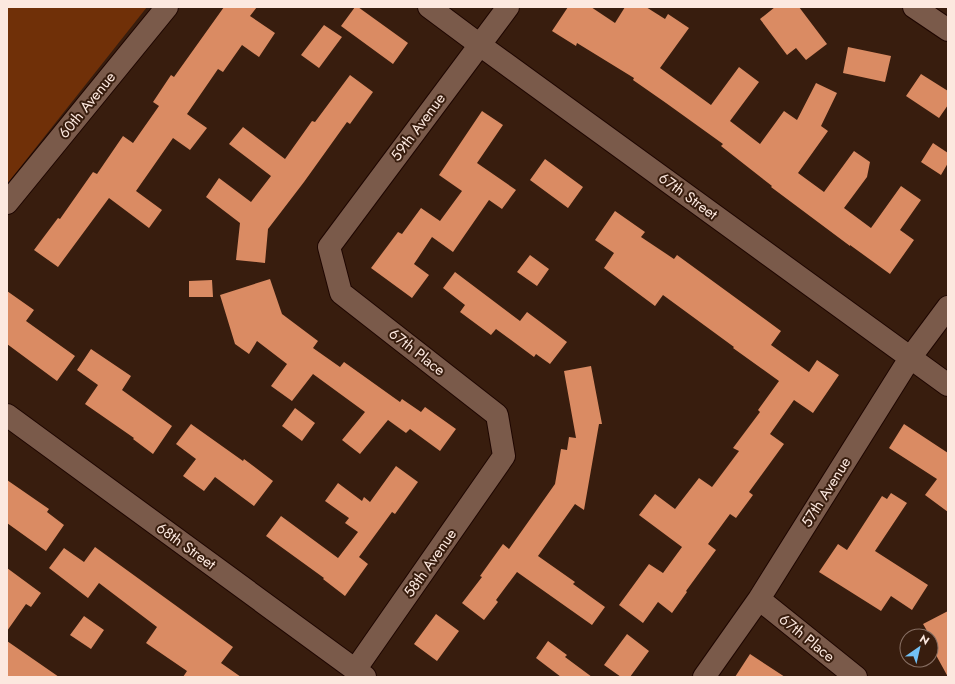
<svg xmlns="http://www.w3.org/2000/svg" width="955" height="684" font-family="Jost,sans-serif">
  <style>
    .green { fill: #703008 }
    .building { fill: #da8b63 }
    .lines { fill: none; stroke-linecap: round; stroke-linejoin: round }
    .minor-casing { stroke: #1e0600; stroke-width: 24 }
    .minor { stroke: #7a5a4a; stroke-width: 22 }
    .labels { text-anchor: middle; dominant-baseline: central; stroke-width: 4; stroke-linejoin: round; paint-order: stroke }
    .street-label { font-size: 15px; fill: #fce8df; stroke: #381d0e }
  </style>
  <rect width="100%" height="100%" fill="#381d0e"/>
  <path class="green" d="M 7,7 L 147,7 L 7,184 Z"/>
  <path class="building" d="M 224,7 L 257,7 L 250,16 L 275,33 L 259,57 L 242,45 L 223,72 L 218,69 L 187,114 L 207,128 L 190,150 L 173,138 L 136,191 L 162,210 L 149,228 L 109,198 L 58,267 L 34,250 L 58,218 L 60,219 L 93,172 L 97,174 L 123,136 L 133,143 L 159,106 L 153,102 L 171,75 L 174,77 Z
    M 355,7 L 358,7 L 408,43 L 393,64 L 341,26 Z
    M 568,7 L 591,7 L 615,23 L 625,7 L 646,7 L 665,19 L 668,14 L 689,28 L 660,68 L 711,105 L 739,67 L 759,82 L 730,121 L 760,144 L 784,111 L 797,120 L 816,83 L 837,93 L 821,126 L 828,131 L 798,173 L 824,192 L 854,151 L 870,162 L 867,177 L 844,208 L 871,228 L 901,186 L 921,200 L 900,230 L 914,240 L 890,274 L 850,245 L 850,246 L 771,187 L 772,186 L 721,146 L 723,144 L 666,103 L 633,80 L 634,78 L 577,43 L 576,46 L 552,31 Z
    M 775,7 L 799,7 L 827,44 L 806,60 L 796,48 L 787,55 L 760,19 Z
    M 324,25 L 342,37 L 319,68 L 301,55 Z
    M 848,47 L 891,56 L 885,82 L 843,73 Z
    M 921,74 L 948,91 L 948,105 L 939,118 L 906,96 Z
    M 350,75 L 373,92 L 350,124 L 347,122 L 304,182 L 268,229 L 265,263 L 236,260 L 240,223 L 206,197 L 219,178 L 251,202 L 271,176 L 229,144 L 243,127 L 285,159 L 312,121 L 315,122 Z
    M 482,111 L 503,125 L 477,163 L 516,190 L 502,209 L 489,200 L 453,252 L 432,237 L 414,264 L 429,275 L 412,298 L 371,268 L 398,232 L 402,234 L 421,208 L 440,221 L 462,191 L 439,175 Z
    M 933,143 L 948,153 L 948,163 L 941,175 L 921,162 Z
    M 545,159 L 583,187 L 568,208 L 530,180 Z
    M 615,211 L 645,232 L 641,237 L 674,259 L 677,255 L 781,331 L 771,345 L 809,372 L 817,360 L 839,375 L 813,413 L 794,400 L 770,434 L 784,444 L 749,492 L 753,495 L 736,518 L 730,514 L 708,544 L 716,550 L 686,591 L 687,592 L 672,613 L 658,602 L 643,623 L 619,605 L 649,564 L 663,573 L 682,547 L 639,515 L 655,494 L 675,509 L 699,478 L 712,487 L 739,451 L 733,448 L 760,412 L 758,410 L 779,381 L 733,348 L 734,347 L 663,295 L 655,306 L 604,268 L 614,253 L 595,240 Z
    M 530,255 L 549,269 L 537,286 L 517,272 Z
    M 455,272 L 520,321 L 527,312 L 567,342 L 550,364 L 536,354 L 534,357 L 496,329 L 491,335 L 460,312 L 465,305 L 443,288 Z
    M 270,279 L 282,314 L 318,341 L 313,348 L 340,367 L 344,362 L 400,402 L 402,399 L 421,412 L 425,407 L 456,429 L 440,451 L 410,429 L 406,433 L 388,420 L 360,454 L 342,440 L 365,412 L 313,374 L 292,401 L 271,386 L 287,364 L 257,341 L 249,354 L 235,344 L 220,295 Z
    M 212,280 L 213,297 L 189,297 L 189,281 Z
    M 7,291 L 34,310 L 26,321 L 75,356 L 57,381 L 7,344 Z
    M 91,349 L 131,376 L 122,390 L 172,426 L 153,454 L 133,439 L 134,438 L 85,404 L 98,385 L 77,370 Z
    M 591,366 L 602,424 L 599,424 L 584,510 L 575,504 L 538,556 L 575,582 L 573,584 L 605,607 L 592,625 L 517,572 L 496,600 L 498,602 L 484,620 L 462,603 L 482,577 L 480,576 L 503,544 L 509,549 L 555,484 L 561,449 L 567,450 L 569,437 L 576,438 L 564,371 Z
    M 295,408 L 315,423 L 302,441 L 282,426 Z
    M 191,424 L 243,461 L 244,459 L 273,481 L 254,506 L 215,477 L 204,491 L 183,476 L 196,459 L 176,444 Z
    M 904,424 L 948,453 L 948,512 L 925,495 L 937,479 L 889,448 Z
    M 396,466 L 418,482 L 395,514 L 392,512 L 359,557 L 368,564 L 345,596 L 323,579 L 324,578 L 266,536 L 281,516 L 338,558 L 358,532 L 345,523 L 349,518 L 325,501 L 338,483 L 362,501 L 364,497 L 370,502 Z
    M 7,480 L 49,509 L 47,512 L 64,525 L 46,551 L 7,523 Z
    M 891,493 L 907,503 L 875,551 L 928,585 L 912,610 L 891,596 L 881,611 L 819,572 L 838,544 L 847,550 L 882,496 L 887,499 Z
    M 95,547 L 233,647 L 221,663 L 241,677 L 183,677 L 187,671 L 146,643 L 157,627 L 99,583 L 88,598 L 49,568 L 64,548 L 84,562 Z
    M 7,568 L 41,593 L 31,607 L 26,604 L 7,631 Z
    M 948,611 L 948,677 L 931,646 L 931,636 L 930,636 L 923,624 Z
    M 436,614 L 459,631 L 437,661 L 414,644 Z
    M 84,616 L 104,630 L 91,649 L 70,635 Z
    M 627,634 L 649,651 L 630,677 L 621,677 L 604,665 Z
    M 7,641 L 59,677 L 7,677 Z
    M 548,641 L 567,655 L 565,657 L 592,677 L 561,677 L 536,658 Z
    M 750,654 L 785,677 L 735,677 Z"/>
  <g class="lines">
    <g class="minor-casing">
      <path id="minor" d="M 429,7 L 480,45 L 948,385
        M 914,7 L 948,30
        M 7,203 L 167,7
        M 7,415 L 365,677
        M 759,599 L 856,677
        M 355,670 L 504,456 L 497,415 L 341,293 L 329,247 L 508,7
        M 704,677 L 759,599 L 910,358 L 948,307"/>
    </g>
    <use href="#minor" class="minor"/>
  </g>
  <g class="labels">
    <g class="street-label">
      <text transform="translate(87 105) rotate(-51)">60th Avenue</text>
      <text transform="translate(418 127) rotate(-53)">59th Avenue</text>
      <text transform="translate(688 196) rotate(36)">67th Street</text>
      <text transform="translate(417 352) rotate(38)">67th Place</text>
      <text transform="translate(826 492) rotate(-58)">57th Avenue</text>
      <text transform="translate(186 546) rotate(36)">68th Street</text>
      <text transform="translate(430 563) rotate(-55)">58th Avenue</text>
      <text transform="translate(807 638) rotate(39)">67th Place</text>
    </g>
  </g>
  <rect width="955" height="684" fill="none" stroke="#fce8df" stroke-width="16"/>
  <g transform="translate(919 648) rotate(34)"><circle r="19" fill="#381d0e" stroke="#866e62"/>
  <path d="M0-3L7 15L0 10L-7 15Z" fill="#72c1f5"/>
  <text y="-6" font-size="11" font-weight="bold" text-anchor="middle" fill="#fce8df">N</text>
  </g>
</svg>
